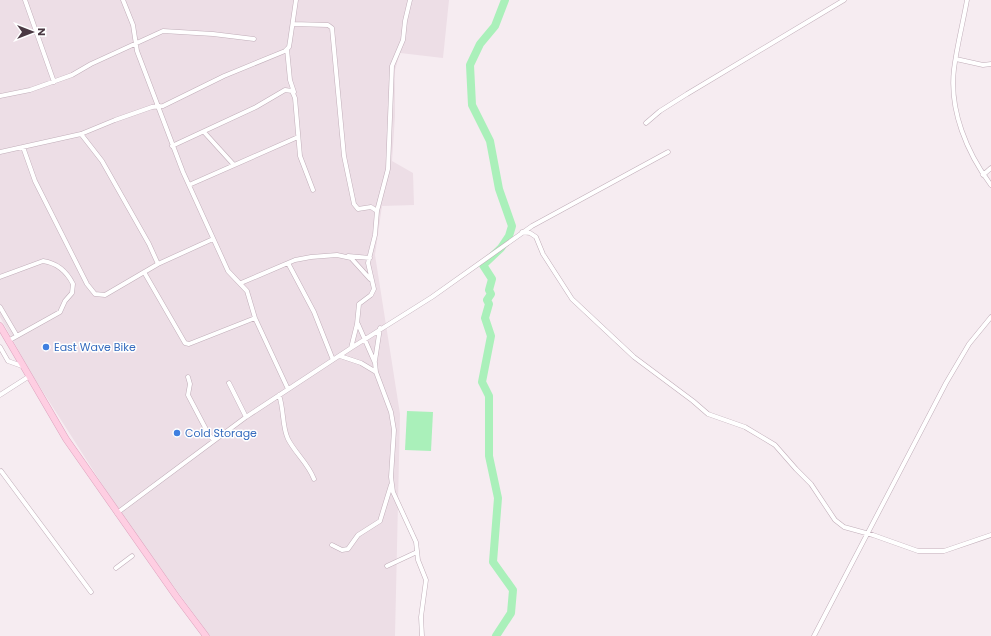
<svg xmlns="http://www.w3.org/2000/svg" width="991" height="636" font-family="Poppins,sans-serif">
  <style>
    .residential { fill: #eddee6 }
    .water { fill: #aaf0ba }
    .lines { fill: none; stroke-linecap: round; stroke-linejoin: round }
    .river { stroke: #aaf0ba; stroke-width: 8 }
    .street-casing { stroke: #c1aeb9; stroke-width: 5 }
    .secondary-casing { stroke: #dda3be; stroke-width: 7 }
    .street { stroke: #fff; stroke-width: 4 }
    .secondary { stroke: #fecee2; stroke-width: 6 }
    .shop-dot { fill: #3f7fe0; stroke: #fff; stroke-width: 1.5 }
    .labels { text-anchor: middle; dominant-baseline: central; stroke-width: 3; stroke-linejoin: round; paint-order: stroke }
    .shop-label { font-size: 11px; fill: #366cbe; stroke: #fff; text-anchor: start }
  </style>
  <rect width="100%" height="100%" fill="#f6ecf1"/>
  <path class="residential" d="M 0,0 L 449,0 L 443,58 L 400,53 L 395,70 L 395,116 L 392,161 L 413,173 L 414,205 L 382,206 L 375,255 L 400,414 L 395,636 L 210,636 L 123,517 L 31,373 L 0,317 Z"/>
  <path class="water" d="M 407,411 L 433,412 L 431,451 L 405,450 Z"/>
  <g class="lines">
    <path class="river" d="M 496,636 L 511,613 L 513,590 L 493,562 L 498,498 L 489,456 L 489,396 L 482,382 L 491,336 L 485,318 L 489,304 L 487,300 L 491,294 L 489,290 L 492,279 L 483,265 L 501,248 L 509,236 L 512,226 L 499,189 L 490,141 L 472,105 L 470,65 L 480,44 L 495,26 L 505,0"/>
    <g class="street-casing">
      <path id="street" d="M 25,0 L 54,82
        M 123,0 L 133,25 L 137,51 L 183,172 L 228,271 L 247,291 L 255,318 L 288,389
        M 967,0 C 963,23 957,45 954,69 C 949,110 967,153 991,185
        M 293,24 L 328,25 L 332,28 L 344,156 L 354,204 L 358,209 L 371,207 L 377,211
        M 287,49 L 290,80 L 294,92
        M 956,59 L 983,65 L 991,64
        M 0,96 L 30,90 L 72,75 L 91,64 L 163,31 L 213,34 L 254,39
        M 646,123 L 660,111 L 687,94 L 844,0
        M 204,132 L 234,165
        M 81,134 L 102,161 L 149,244 L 158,264
        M 172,146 L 256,107 L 285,90 L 292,91 L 295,98 L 300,156 L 313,190
        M 23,147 L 35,181 L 87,284 L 95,294 L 105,295 L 158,264 L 213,239
        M 0,152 L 81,134 L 115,120 L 152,107 L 163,106 L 224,76 L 285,51 L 289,47 L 290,41 L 296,0
        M 983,175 L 991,168
        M 189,185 L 298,137
        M 522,232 L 530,233 L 536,237 L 543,254 L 572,299 L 634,357 L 693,401 L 708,414 L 745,427 L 775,445 L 796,469 L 811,484 L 835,520 L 844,527 L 873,535 L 918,551 L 944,551 L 991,535
        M 348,256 L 370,258
        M 288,263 L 314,312 L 333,360
        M 144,272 L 185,343 L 189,344 L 255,318
        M 0,277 L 43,261 C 57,263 67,272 73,284 L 72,293 L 65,301 L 60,312 L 8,341
        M 241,283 L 295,260 L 311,257 L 337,255 L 351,258 L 370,279
        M 0,307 L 17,336
        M 358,324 L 375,363 L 376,372
        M 0,347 L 8,361 L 22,366
        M 351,348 L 432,297 L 532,226 L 668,152
        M 340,356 L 361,363 L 376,372 L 391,412 L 394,430 L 391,477 L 393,492 L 416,542 L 418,560 L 426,580 L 421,617 L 422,636
        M 375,361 L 380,328
        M 188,377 L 190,384 L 188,395 L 209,435 L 214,440
        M 229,383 L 246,417
        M 0,395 L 28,377
        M 279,395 C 284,409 282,427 288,439 C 295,453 308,463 314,479
        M 1,471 L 91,592
        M 117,513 L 246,417 L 351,348 L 357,324 L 359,304 L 371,295 L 374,289 L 368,263 L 375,235 L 377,211 L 388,169 L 392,66 L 403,40 L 405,21 L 410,0
        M 332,545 L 342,550 L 348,549 L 358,535 L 380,521 L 391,485
        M 387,566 L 417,552
        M 116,568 L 132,556
        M 814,636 L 946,383 L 969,344 L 991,317"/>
    </g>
    <g class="secondary-casing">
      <path id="secondary" d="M 0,326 L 66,439 L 176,596 L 206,636"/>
    </g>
    <use href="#street" class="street"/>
    <use href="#secondary" class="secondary"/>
  </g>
  <g class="shop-dot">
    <circle cx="46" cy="347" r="4"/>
    <circle cx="177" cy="433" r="4"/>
  </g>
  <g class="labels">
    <g class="shop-label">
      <text x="54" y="347">East Wave Bike</text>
      <text x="185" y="433">Cold Storage</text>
    </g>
  </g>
  <g transform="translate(32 32) rotate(90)" stroke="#ffffff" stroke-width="3" paint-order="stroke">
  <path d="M0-3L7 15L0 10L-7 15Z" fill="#4a3943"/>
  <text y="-6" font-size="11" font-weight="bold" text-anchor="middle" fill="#4a3943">N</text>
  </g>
</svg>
